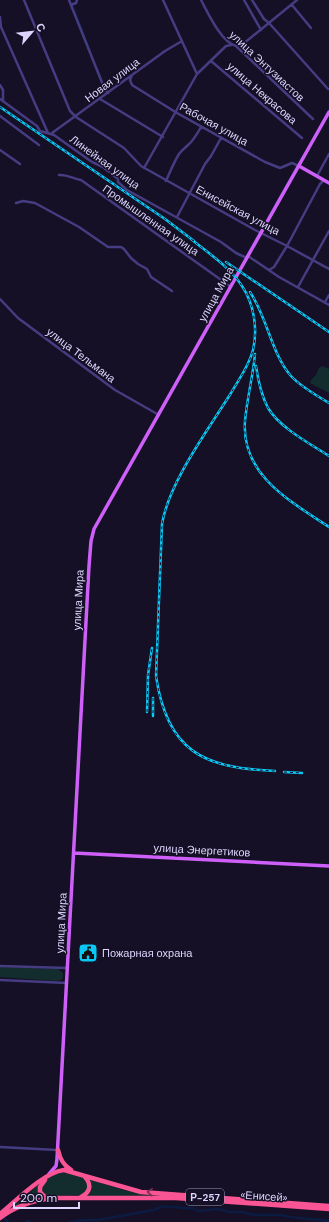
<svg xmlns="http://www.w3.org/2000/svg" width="329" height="1222" font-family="'DM Sans',sans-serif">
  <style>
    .green { fill: #132d2f }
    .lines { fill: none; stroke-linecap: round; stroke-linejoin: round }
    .stream { stroke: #0c1b42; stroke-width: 1 }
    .canal { stroke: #0c1b42; stroke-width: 2.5 }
    .minor { stroke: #463c82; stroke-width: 2.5 }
    .major { stroke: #ce60f9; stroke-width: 3.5 }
    .highway { stroke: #f95594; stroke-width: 4.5 }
    .rail-casing { stroke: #09c8f6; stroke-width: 2.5 }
    .rail { stroke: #151025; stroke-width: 1; stroke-dasharray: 3; stroke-linecap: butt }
    .oneway { stroke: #7c2f57 }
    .labels { text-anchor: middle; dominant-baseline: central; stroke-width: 3; stroke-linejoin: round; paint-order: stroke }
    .shield { fill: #151025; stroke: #a19abd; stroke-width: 1 }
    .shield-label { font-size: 10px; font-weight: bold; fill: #ddd5fe }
    .street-label { font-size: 11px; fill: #ddd5fe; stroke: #151025 }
    .poi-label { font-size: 11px; fill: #ddd5fe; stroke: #151025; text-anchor: start }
  </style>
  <rect width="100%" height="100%" fill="#151025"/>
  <path class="green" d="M 322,366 L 329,369 L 329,393 L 310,383 L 311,380 L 316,375 L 319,368 Z
    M 0,967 L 58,969 L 63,973 L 63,978 L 61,980 L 56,981 L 0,977 Z
    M 60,1173 C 67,1173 80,1175 85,1180 C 87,1182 87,1186 88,1189 L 83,1194 L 78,1195 L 47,1196 L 42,1193 C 41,1182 50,1175 60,1173 Z
    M 89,1179 L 123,1190 L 139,1193 L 202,1198 L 85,1197 C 93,1193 93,1186 89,1179 Z
    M 40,1183 L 44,1198 L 16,1206 L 8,1210 Z"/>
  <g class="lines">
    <path class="stream" d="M 72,1 L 91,53
      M 98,70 L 107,90
      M 319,127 L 329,108
      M 297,162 L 303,154
      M 280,195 L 296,167
      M 268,216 L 279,197
      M 261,229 L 263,226
      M 236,255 L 244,260
      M 246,255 L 258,233
      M 247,262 L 255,267"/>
    <path class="canal" d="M 2,1216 L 8,1222
      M 26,1222 L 28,1221 L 30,1222
      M 70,1222 L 85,1220 L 98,1220 L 154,1210 C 166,1202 179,1210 193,1208 L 198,1211 L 219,1209 L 229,1212 L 242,1212 L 255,1215 L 281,1215 L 290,1217 L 329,1221"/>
    <path class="minor" d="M 24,0 L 70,111 L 76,117 L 124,148 L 141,166 L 255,230 L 287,246 L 329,269
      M 69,0 L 105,90 L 108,93
      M 163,0 L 197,74
      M 201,0 C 208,13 221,42 236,46 L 313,119
      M 244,0 L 261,30
      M 252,0 L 264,19 L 269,23 L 328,89
      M 71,5 L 76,3 L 77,0
      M 292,5 L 311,28
      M 0,17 L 1,27 L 48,133
      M 236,46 L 243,44 L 297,0
      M 211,61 L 302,138
      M 132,75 L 130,80 L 132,85 L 177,113 L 265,162 L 280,168 L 292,163 L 299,166
      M 0,85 L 3,90 L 3,101
      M 0,99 L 37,126 L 40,131 L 54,135 L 92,162 L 103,167 L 118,179 L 118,182 L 127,190 L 221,242 L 236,253 L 247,258
      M 100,99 L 163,137
      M 0,116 L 39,145
      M 52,133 L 165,51 L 182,41
      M 0,150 L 20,164
      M 144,168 L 197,74 L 226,46 L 231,45
      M 59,175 C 67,174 73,179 81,180 L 231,287
      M 317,176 L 329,154
      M 166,181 C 170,172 174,162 179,154 C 182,150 185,148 188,145 C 192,142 199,131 201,127
      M 16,203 L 23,201 L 35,203 L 79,227 L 108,247 L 121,247 L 124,249 L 131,258 L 138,264 L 147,269 L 151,277 L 172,291
      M 177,217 L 205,164 L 211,156 L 221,138
      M 248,256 L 279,277 L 329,305
      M 269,270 L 274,267 L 287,246 L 320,184 L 324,180
      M 298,287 L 329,231
      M 0,299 L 18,318 L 115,390 L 159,415
      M 325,302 L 329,295
      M 0,966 L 67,968
      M 0,980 L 67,983
      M 0,1147 L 57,1150"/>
    <path class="major" d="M 299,166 L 329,183
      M 74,853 L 329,866
      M 49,1174 L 56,1166 L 57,1159 L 89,566 L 91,541 L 94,529 L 329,112"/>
    <path class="highway" d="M 58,1150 C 60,1159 63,1165 71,1170
      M 45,1180 L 40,1187 L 40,1192 L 44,1196 L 49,1198
      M 81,1197 C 91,1192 92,1184 84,1176
      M 0,1214 C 16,1201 44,1172 64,1170 L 141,1192 L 329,1206
      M 0,1218 C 15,1206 32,1201 51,1198 L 176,1198 L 329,1209"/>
    <g class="rail-casing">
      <path id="rail" d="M 0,107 L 165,219 L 194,241
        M 191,239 C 208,253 230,267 242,286 C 254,304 258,329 253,350 C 249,366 239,379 231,393 C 208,430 169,482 162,524 L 156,676 C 167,752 204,768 275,771
        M 226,262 L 329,332
        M 250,292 C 267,317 272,355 291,376 C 301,387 316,395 329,403
        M 255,354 C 253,376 247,398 245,421 C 241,475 290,501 329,527
        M 256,366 C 258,380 261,395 268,408 C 280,428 309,443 329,456
        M 153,698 L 153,716
        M 147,712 L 148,675 L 152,648
        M 284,772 L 302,773"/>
    </g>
    <use href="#rail" class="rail"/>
  </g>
  <defs><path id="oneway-chevron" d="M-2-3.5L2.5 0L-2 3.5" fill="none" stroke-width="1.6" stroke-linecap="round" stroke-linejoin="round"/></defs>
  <use class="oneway" href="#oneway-chevron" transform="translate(150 1192) rotate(-176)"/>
  <defs>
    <g id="civic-square" transform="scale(1)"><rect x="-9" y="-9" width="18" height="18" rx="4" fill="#09c8f6" stroke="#151025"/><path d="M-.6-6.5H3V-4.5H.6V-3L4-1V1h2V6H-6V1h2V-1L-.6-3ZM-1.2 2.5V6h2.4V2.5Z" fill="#111"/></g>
  </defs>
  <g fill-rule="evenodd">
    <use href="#civic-square" x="88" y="953"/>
  </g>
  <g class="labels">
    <rect class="shield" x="186" y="1189" width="38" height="16" rx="3"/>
    <g class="shield-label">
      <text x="205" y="1197">Р-257</text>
    </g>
    <g class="street-label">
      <text transform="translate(267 66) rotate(43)">улица Энтузиастов</text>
      <text transform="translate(112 80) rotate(-37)">Новая улица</text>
      <text transform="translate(262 93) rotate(41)">улица Некрасова</text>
      <text transform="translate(214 124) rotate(29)">Рабочая улица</text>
      <text transform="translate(105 162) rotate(36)">Линейная улица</text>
      <text transform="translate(238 210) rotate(28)">Енисейская улица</text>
      <text transform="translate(151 220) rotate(35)">Промышленная улица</text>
      <text transform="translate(216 294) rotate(-61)">улица Мира</text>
      <text transform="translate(81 355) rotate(37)">улица Тельмана</text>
      <text transform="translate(78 600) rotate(-87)">улица Мира</text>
      <text transform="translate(202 850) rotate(3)">улица Энергетиков</text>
      <text transform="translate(61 923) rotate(-87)">улица Мира</text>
      <text transform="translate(264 1196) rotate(4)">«Енисей»</text>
    </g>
    <g class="poi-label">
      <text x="102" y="953">Пожарная охрана</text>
    </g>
  </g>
  <g transform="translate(32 32) rotate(62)" stroke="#151025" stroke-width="3" paint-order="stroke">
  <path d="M0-3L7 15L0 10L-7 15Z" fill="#ddd5fe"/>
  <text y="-6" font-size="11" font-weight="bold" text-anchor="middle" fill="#ddd5fe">С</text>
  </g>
  <path d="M14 1202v6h65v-6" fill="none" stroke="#ddd5fe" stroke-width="2"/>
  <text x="20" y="1202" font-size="12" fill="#ddd5fe" stroke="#151025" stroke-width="3" paint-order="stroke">200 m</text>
</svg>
